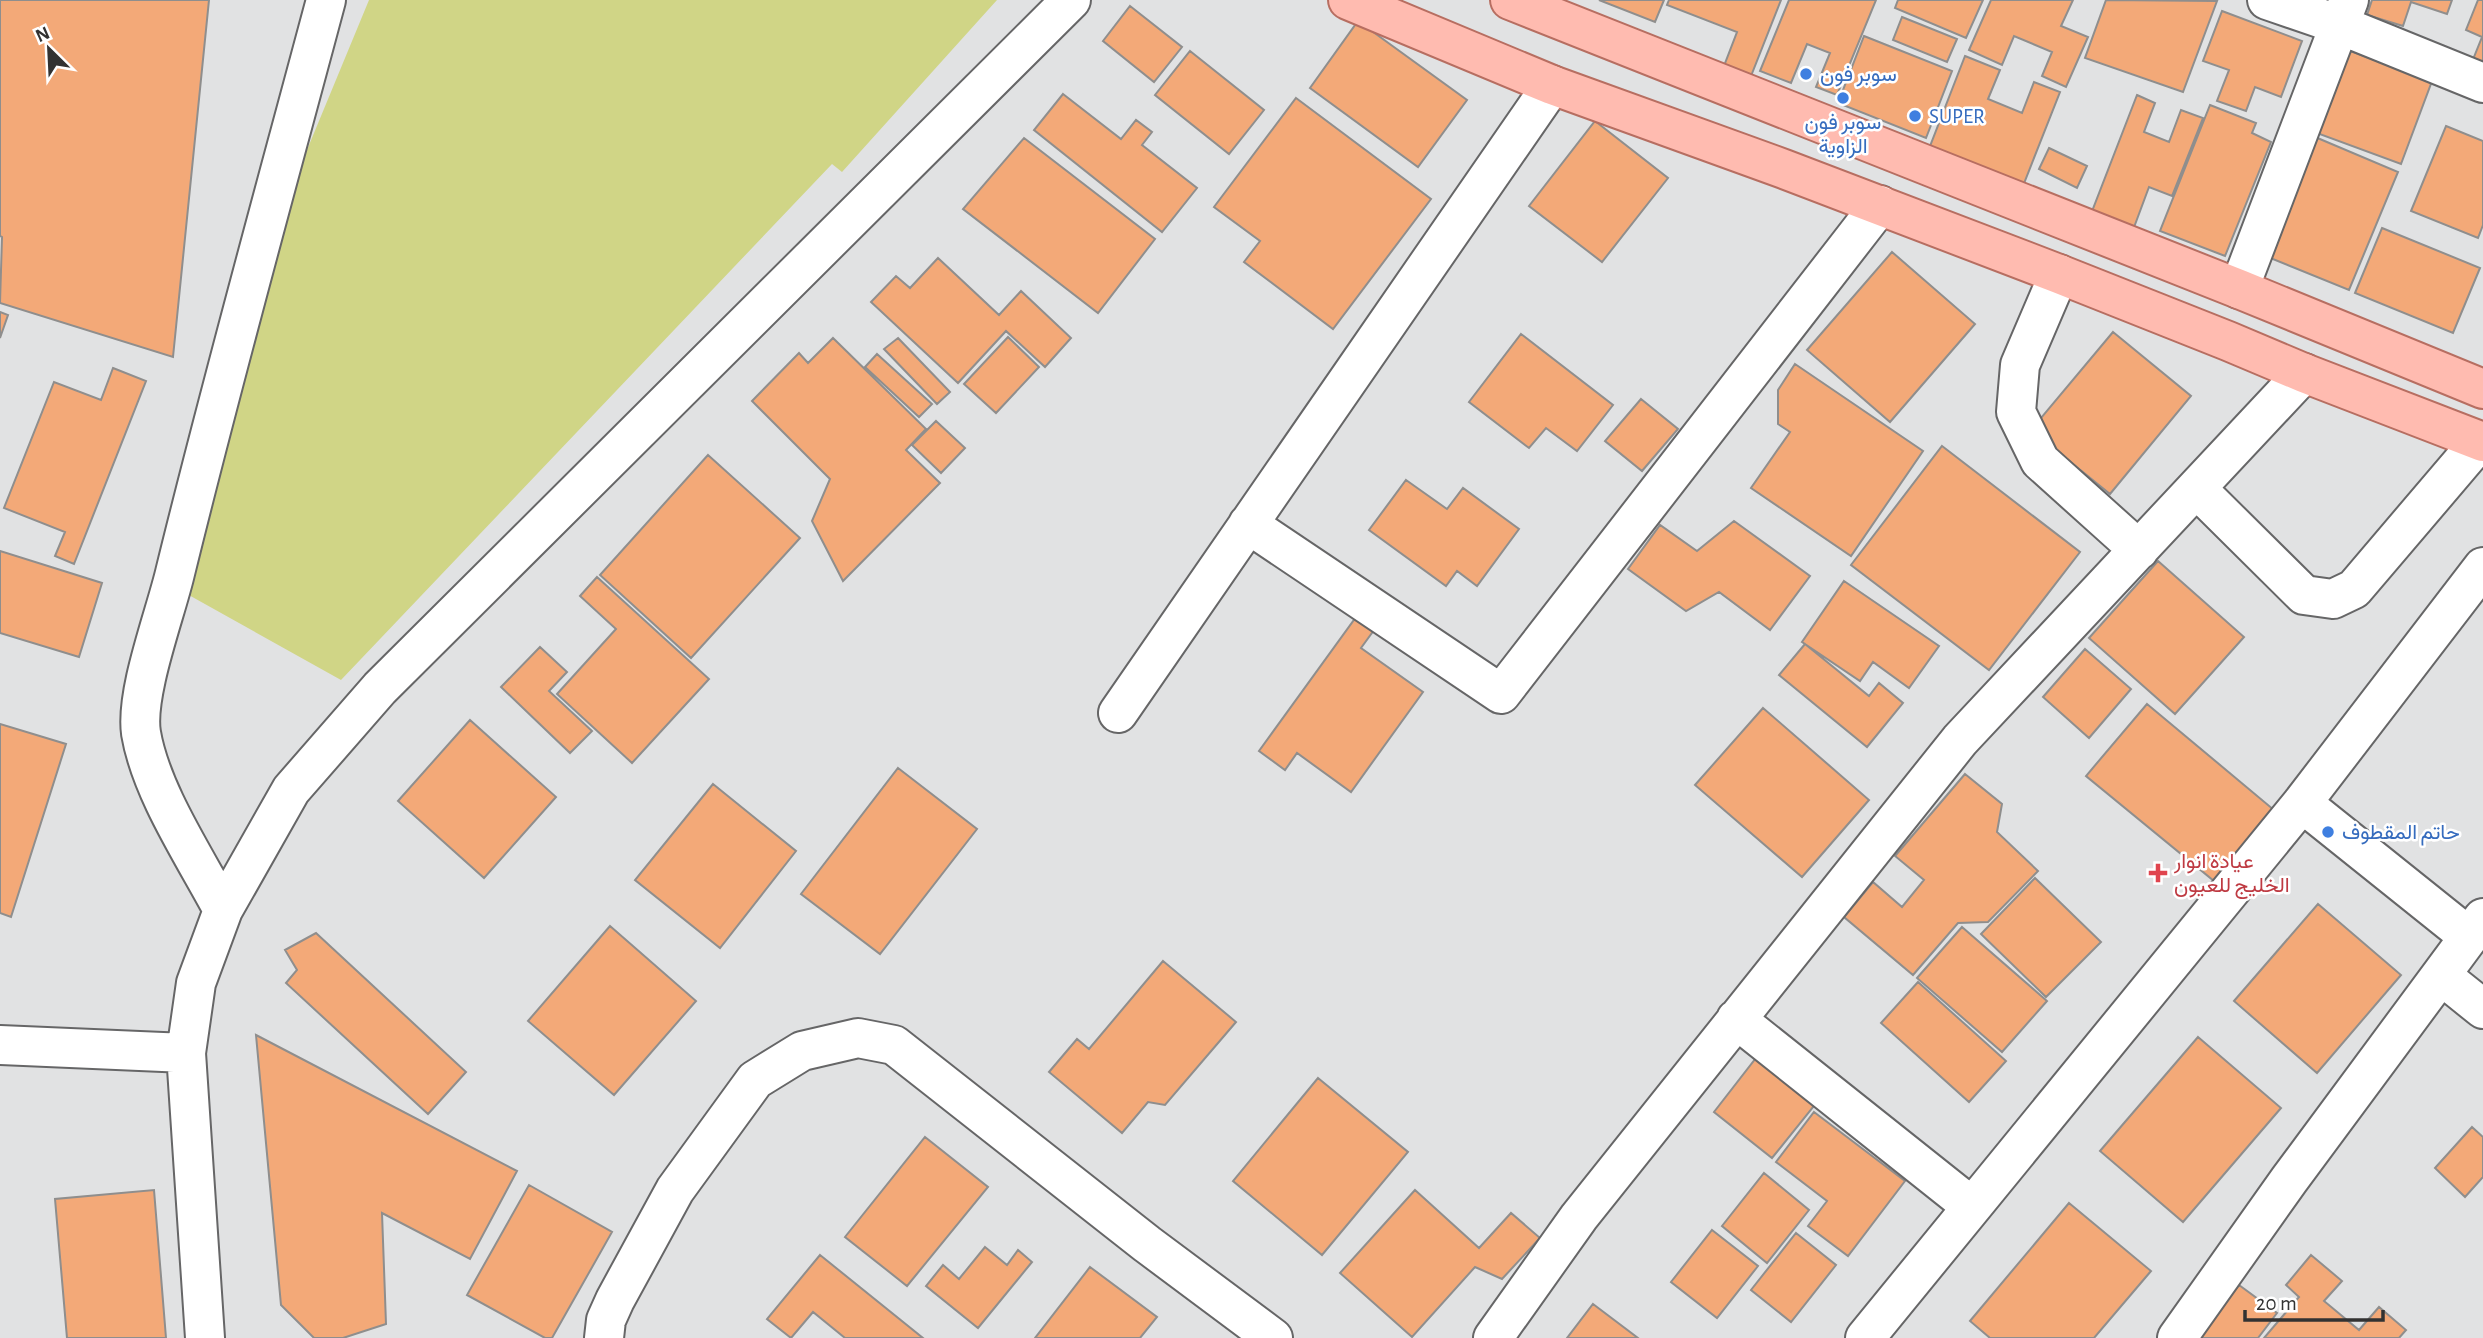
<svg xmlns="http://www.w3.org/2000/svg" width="2483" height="1338" font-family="'Alegreya Sans',Vazirmatn,sans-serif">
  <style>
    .green { fill: #d0d586 }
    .building { fill: #f3a978; stroke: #8f8e8d; stroke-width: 2 }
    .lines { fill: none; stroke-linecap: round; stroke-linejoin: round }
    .minor-casing { stroke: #666667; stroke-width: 42 }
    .major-casing { stroke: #b76e61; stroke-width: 42 }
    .minor { stroke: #fff; stroke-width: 38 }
    .major { stroke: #ffbbb0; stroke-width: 38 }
    .shop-dot { fill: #3f7fe0; stroke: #fff; stroke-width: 2.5 }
    .health-dot { fill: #e0444e; stroke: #fff; stroke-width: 2.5 }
    .labels { text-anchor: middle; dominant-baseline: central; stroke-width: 5; stroke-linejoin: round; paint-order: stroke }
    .shop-label { font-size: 21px; fill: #366cbe; stroke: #fff; text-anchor: start }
    .health-label { font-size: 21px; fill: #be3a42; stroke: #fff; text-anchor: start }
  </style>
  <rect width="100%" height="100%" fill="#e1e2e3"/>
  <path class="green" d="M 369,0 L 997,0 L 842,172 L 832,164 L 341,680 L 178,589 L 283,208 Z"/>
  <path class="building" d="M 0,0 L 209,0 L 173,357 L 0,303 L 2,237 L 0,236 Z
    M 1599,0 L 1664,0 L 1655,22 Z
    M 1669,0 L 1781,0 L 1751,76 L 1724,66 L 1737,32 L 1667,5 Z
    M 1789,0 L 1876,0 L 1837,95 L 1816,87 L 1830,53 L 1807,44 L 1791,83 L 1760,71 Z
    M 1898,0 L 1983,0 L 1966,38 L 1895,8 Z
    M 1991,0 L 2073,0 L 2061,26 L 2088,37 L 2066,87 L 2042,76 L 2052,52 L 2014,36 L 2002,65 L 1969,50 Z
    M 2106,0 L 2217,1 L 2183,92 L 2085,58 Z
    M 2372,0 L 2452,0 L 2447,14 L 2411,2 L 2403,26 L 2367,15 Z
    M 2478,0 L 2483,0 L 2483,67 L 2472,62 L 2482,37 L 2466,30 Z
    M 1130,6 L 1182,47 L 1154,82 L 1103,41 Z
    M 2222,11 L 2302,41 L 2281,97 L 2255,87 L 2246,111 L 2217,101 L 2229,70 L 2203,61 Z
    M 1902,17 L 1957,39 L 1947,62 L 1893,40 Z
    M 1358,21 L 1467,100 L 1418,167 L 1310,88 Z
    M 1864,36 L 1952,71 L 1926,138 L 1838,103 Z
    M 2345,49 L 2432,81 L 2401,164 L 2314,132 Z
    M 1190,51 L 1264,110 L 1229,154 L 1155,95 Z
    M 1965,56 L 2000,70 L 1988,99 L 2022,113 L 2034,82 L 2060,92 L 2021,191 L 1927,154 Z
    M 1063,94 L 1121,139 L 1136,120 L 1152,132 L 1142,145 L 1197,188 L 1162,232 L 1034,130 Z
    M 2137,95 L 2155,103 L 2144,132 L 2169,142 L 2181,110 L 2203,118 L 2172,196 L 2149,187 L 2133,230 L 2091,214 Z
    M 1296,98 L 1431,199 L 1333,329 L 1244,262 L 1260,241 L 1214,207 Z
    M 2210,105 L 2256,123 L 2252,133 L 2271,142 L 2225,256 L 2160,231 Z
    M 1595,121 L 1668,178 L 1602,262 L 1529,206 Z
    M 2446,126 L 2483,141 L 2483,225 L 2478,238 L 2411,211 Z
    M 2308,134 L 2398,172 L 2349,290 L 2258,253 Z
    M 1024,138 L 1155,239 L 1098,313 L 963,209 Z
    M 2049,148 L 2087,166 L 2077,188 L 2039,169 Z
    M 2382,228 L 2480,268 L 2453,333 L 2355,293 Z
    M 1892,252 L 1975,324 L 1890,422 L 1807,350 Z
    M 938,258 L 999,315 L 1021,291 L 1071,338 L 1045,367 L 1006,331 L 958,383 L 871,302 L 896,276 L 910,288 Z
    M 0,312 L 8,315 L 0,338 Z
    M 2113,332 L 2191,396 L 2110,494 L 2031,430 Z
    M 1521,334 L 1613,405 L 1577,451 L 1546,428 L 1529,448 L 1469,402 Z
    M 1008,337 L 1039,367 L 996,413 L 964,384 Z
    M 833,338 L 926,429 L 906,450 L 940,483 L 843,581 L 812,521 L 830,479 L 752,401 L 799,353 L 808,363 Z
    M 898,338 L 950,392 L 937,404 L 884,349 Z
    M 877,354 L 932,404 L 919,417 L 865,367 Z
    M 1795,364 L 1923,451 L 1851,556 L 1751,488 L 1790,432 L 1778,424 L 1778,390 Z
    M 113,368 L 146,381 L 74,564 L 55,556 L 65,532 L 4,508 L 54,382 L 101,400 Z
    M 1641,399 L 1678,429 L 1642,471 L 1605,441 Z
    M 936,421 L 965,448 L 941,473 L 912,445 Z
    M 1942,446 L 2080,552 L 1989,670 L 1851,565 Z
    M 708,455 L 800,538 L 691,658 L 600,575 Z
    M 1406,480 L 1447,509 L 1463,488 L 1519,529 L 1477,586 L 1457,571 L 1446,586 L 1369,530 Z
    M 1734,521 L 1810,576 L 1770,630 L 1719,592 L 1686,611 L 1628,569 L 1660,525 L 1697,551 Z
    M 0,551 L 102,583 L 79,657 L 0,633 Z
    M 2158,561 L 2244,637 L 2175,714 L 2089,638 Z
    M 597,577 L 709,679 L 632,763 L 557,694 L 616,629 L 580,596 Z
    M 1844,581 L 1939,646 L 1909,688 L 1873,662 L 1860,681 L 1802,642 Z
    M 1359,613 L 1377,626 L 1361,648 L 1423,692 L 1351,792 L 1297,753 L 1285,770 L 1259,751 Z
    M 1805,644 L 1869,696 L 1879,683 L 1903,703 L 1867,747 L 1779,675 Z
    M 540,647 L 567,672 L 549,691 L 592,731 L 570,753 L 501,687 Z
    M 2085,649 L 2131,689 L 2089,738 L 2043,697 Z
    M 2147,704 L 2274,810 L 2214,881 L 2086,776 Z
    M 1763,708 L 1869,800 L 1802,877 L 1695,785 Z
    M 470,720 L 556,797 L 484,878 L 398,801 Z
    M 0,724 L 66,744 L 11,917 L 0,913 Z
    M 898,768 L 977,829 L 880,954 L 801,894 Z
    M 1965,774 L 2002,804 L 1997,832 L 2038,871 L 1988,922 L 1958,923 L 1913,975 L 1844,917 L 1873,882 L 1902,907 L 1924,880 L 1895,856 Z
    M 713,784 L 796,851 L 720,948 L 635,880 Z
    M 2035,878 L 2101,942 L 2046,997 L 1981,934 Z
    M 2318,904 L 2401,975 L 2317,1073 L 2234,1001 Z
    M 610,926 L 696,1001 L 614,1095 L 528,1021 Z
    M 1962,927 L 2047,1001 L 2002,1052 L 1917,978 Z
    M 316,933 L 466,1072 L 428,1114 L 286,983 L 297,970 L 285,950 Z
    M 1163,961 L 1236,1022 L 1165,1105 L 1148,1102 L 1122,1133 L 1049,1072 L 1077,1039 L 1089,1049 Z
    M 1918,982 L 2006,1061 L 1969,1102 L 1881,1023 Z
    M 256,1035 L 517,1171 L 470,1259 L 382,1213 L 386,1324 L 343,1338 L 314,1338 L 281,1305 Z
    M 2198,1037 L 2281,1108 L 2183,1222 L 2100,1151 Z
    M 1763,1049 L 1822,1096 L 1772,1158 L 1714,1112 Z
    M 1318,1078 L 1408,1152 L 1322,1255 L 1233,1181 Z
    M 1814,1112 L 1905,1181 L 1848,1256 L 1808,1226 L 1827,1201 L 1776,1162 Z
    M 2472,1127 L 2483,1137 L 2483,1177 L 2465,1197 L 2435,1168 Z
    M 925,1137 L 988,1187 L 907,1286 L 845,1237 Z
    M 1764,1173 L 1809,1210 L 1767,1263 L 1722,1226 Z
    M 529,1185 L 612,1232 L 552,1338 L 545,1338 L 467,1295 Z
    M 154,1190 L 166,1338 L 67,1338 L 55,1199 Z
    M 1415,1190 L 1479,1248 L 1511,1213 L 1540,1238 L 1502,1279 L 1475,1267 L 1412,1337 L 1340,1273 Z
    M 2069,1203 L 2151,1271 L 2094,1338 L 1990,1338 L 1970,1321 Z
    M 1712,1230 L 1758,1266 L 1717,1318 L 1671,1282 Z
    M 1796,1233 L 1836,1265 L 1791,1322 L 1751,1290 Z
    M 985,1247 L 1007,1265 L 1018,1250 L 1032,1262 L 978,1328 L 926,1286 L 943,1265 L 959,1279 Z
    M 820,1255 L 923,1338 L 845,1338 L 813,1312 L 791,1338 L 767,1319 Z
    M 2311,1255 L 2342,1281 L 2324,1301 L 2359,1330 L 2379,1307 L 2406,1330 L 2399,1338 L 2264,1338 L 2299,1297 L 2286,1285 Z
    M 1090,1267 L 1157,1317 L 1140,1338 L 1035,1338 Z
    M 2239,1285 L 2277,1313 L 2258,1338 L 2198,1338 Z
    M 1593,1304 L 1638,1338 L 1567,1338 Z"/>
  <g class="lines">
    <g class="minor-casing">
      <path id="minor" d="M 2267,0 L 2340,25 L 2483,83
        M 2059,274 L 2020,365 L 2016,412 L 2040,461 L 2139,550
        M 2239,289 L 2349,0
        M 2197,489 L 2304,595 L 2333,599 L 2354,589 L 2480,441
        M 1248,524 L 1501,694 L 1880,205
        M 1118,713 L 1552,85
        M 2302,803 L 2468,936
        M 223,910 C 195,857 151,792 141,733 C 135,693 165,615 175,573 C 222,381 275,191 326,0
        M 2442,976 L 2483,1009
        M 1736,1019 L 1971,1206
        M 0,1045 L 186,1053
        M 205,1338 L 186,1053 L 196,983 L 223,910 L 291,790 L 380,688 L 1071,0
        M 604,1338 L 606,1320 L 615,1300 L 675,1190 L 755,1080 L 802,1051 L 858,1038 L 894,1045 L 1147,1244 L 1273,1338
        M 1493,1338 L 1579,1217 L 1960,740 L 2304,373
        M 1865,1338 L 2302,803 L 2483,567
        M 2177,1338 L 2289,1180 L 2483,918"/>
    </g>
    <g class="major-casing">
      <path id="major" d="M 1348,0 L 1552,85 L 1784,169 L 2059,274 L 2228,341 L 2304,373 L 2483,442
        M 1510,0 L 2239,289 L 2483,389"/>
    </g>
    <use href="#minor" class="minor"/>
    <use href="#major" class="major"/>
  </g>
  <g class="shop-dot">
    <circle cx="1806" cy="74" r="7"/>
    <circle cx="1843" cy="98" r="7"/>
    <circle cx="1915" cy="116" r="7"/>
    <circle cx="2328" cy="832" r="7"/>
  </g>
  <path class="health-dot" d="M2154.5 862.5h7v7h7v7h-7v7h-7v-7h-7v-7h7z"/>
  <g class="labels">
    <g class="shop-label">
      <text x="1820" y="74">سوبر فون</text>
      <text x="1929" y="116">SUPER</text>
      <text x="1843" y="122" text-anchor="middle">سوبر فون<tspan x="1843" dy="24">الزاوية</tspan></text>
      <text x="2342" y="832">حاتم المقطوف</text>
    </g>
    <g class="health-label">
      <text x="2174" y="861">عيادة انوار<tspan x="2174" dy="24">الخليج للعيون</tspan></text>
    </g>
  </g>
  <g transform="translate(49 49) rotate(336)" stroke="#ffffff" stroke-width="5" paint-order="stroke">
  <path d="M0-5L12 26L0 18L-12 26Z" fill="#323232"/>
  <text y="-10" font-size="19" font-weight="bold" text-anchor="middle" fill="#323232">N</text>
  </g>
  <path d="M2245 1310v10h138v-10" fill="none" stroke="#323232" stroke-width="3.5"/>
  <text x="2256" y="1310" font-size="21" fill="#323232" stroke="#ffffff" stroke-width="5" paint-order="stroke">20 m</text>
</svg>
